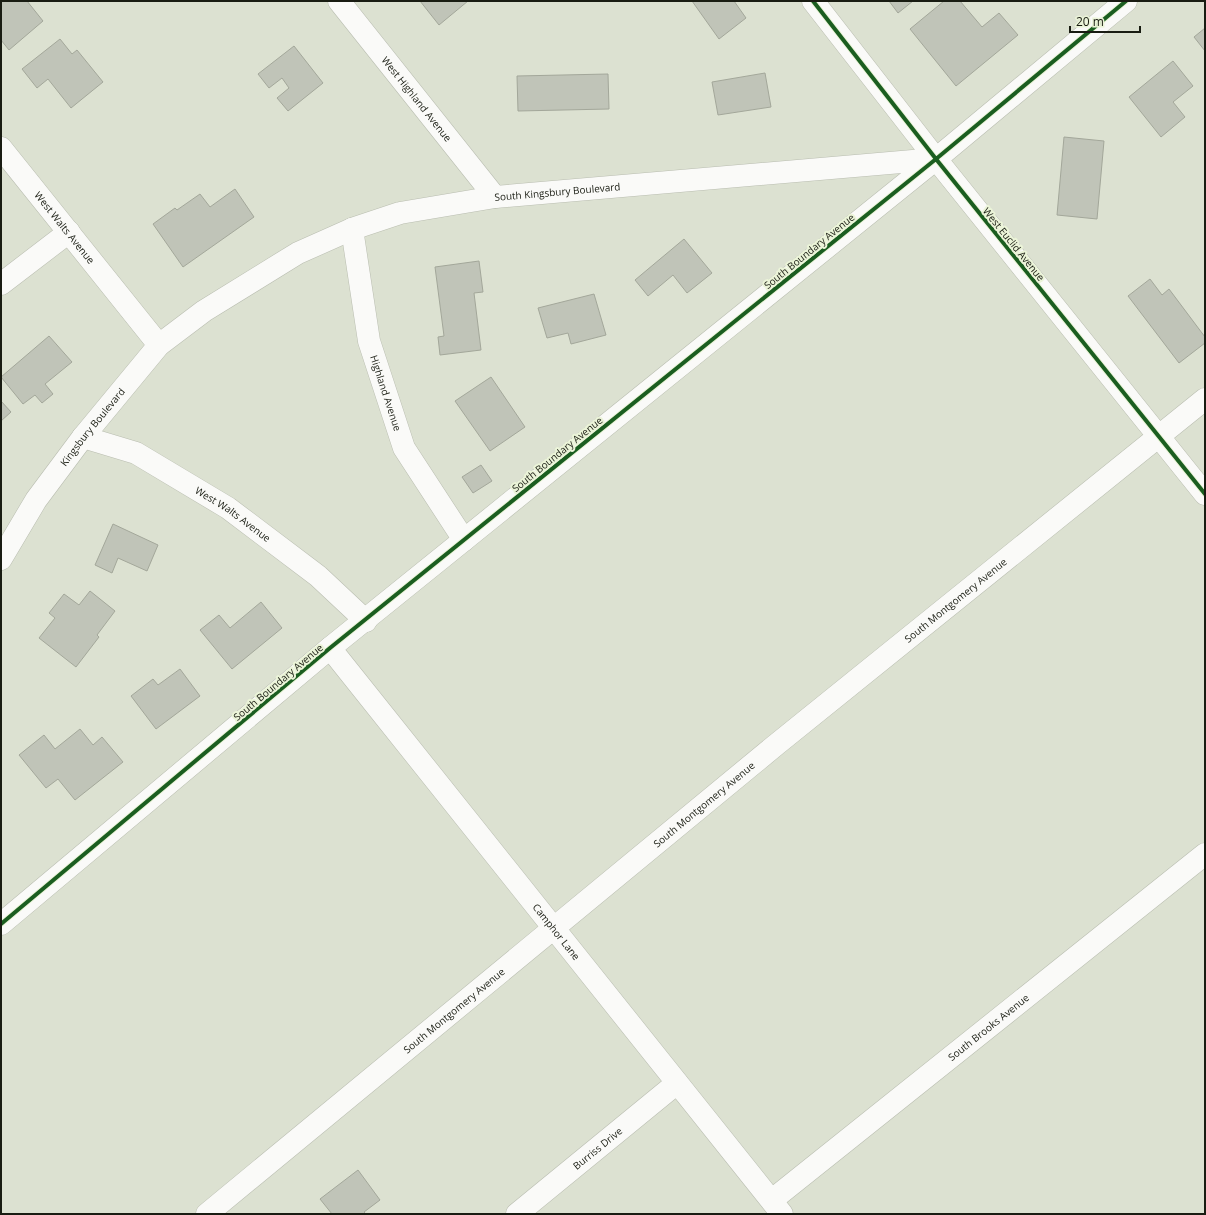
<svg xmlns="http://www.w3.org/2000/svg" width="1206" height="1215" font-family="'Open Sans',sans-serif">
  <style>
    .building { fill: #c0c4b8; stroke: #a3a79a }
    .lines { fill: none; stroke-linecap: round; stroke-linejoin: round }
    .minor-casing { stroke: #b9bdb0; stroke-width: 23 }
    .minor { stroke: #fafaf8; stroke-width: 22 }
    .cycleway-casing { stroke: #ebf4d8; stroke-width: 6 }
    .cycleway { stroke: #1b5e20; stroke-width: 4 }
    .labels { text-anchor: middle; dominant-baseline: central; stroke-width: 4; stroke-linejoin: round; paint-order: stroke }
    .street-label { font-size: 10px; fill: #191c12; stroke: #ebf4d8 }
  </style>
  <rect width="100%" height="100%" fill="#dce1d1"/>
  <path class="building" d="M 1,1 L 27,1 L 43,21 L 9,50 L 1,40 Z
    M 420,1 L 468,1 L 439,25 Z
    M 692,1 L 734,1 L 746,18 L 719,39 Z
    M 889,1 L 913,1 L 898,13 Z
    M 944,1 L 960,1 L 982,27 L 999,13 L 1018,35 L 956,86 L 910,29 Z
    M 1205,28 L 1205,51 L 1194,37 Z
    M 60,39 L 72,54 L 77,50 L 103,82 L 71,108 L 48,79 L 37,88 L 22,69 Z
    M 294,46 L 323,83 L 288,111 L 277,98 L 289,88 L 282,78 L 269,88 L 258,74 Z
    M 1173,61 L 1193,86 L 1173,102 L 1185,117 L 1161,137 L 1129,97 Z
    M 765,73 L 771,107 L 718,115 L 712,82 Z
    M 608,74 L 609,109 L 518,111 L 517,76 Z
    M 1064,137 L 1104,141 L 1097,219 L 1057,215 Z
    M 235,189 L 254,217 L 183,267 L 153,224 L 175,208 L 177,210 L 200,194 L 210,207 Z
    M 684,239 L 712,273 L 687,293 L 673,275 L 648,296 L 635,280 Z
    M 479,261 L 483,292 L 474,293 L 481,350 L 440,355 L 438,337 L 444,336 L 435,267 Z
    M 1150,279 L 1162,295 L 1169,289 L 1205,337 L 1205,343 L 1179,363 L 1128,296 Z
    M 594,294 L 606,335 L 571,344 L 568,333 L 547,338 L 538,308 Z
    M 49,336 L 72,362 L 45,384 L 53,394 L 42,403 L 35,395 L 23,404 L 1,377 Z
    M 491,377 L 525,427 L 490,451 L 455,401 Z
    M 1,401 L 11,412 L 1,421 Z
    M 481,465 L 492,481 L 473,493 L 462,477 Z
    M 113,524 L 158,545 L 147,571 L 118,558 L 112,573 L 95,565 Z
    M 90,591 L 115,611 L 97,635 L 99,637 L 76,667 L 39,638 L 55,618 L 49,613 L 64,594 L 79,605 Z
    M 261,602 L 282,628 L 232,669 L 200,630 L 219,615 L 230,628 Z
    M 180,669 L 200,696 L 156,729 L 131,696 L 153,679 L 158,685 Z
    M 80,729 L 93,745 L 102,737 L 123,762 L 75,800 L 58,779 L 46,788 L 19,755 L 44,735 L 55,749 Z
    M 358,1170 L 380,1200 L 364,1212 L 366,1214 L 332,1214 L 320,1199 Z"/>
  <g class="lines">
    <g class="minor-casing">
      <g id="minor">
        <path id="s1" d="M 339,1 L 495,197"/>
        <path d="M 813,1 L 936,159 L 1205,494"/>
        <path id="s2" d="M 1,148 L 159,345"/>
        <path id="s3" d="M 352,229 L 369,341 L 404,448 L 464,540"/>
        <path d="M 1,284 L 69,232"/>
        <path id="s4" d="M 83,437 L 136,453 L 228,508 L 318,576 L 366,621"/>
        <path id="s5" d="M 1,559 L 36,500 L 83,437 L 159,345 L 204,311 L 298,253 L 352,229 L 400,213 L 495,197 L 936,159"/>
        <path id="s6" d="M 330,648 L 782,1214"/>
        <path d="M 1,924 L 330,648 L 936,159 L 1126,1"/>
        <path id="s7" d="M 772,1200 L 1205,854"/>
        <path id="s8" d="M 207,1214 L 777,744 L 1205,399"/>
        <path id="s9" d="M 517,1214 L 677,1083"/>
      </g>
    </g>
    <use href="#minor" class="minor"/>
    <g class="cycleway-casing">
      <path id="cycleway" d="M 813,1 L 936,159 L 1205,494
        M 1,924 L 330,648 L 936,159 L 1126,1"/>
    </g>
    <use href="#cycleway" class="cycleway"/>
  </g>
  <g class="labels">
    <g class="street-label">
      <text stroke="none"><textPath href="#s1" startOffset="125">West Highland Avenue</textPath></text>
      <text stroke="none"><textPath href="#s5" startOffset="702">South Kingsbury Boulevard</textPath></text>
      <text stroke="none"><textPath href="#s2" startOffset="102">West Walts Avenue</textPath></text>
      <text transform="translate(1014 244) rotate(51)">West Euclid Avenue</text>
      <text transform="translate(809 251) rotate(-39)">South Boundary Avenue</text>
      <text stroke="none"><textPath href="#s3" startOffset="168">Highland Avenue</textPath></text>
      <text stroke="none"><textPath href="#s5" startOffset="161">Kingsbury Boulevard</textPath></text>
      <text transform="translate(557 454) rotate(-39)">South Boundary Avenue</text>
      <text stroke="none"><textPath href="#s4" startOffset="170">West Walts Avenue</textPath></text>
      <text stroke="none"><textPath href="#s8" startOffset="968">South Montgomery Avenue</textPath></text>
      <text transform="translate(278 682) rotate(-40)">South Boundary Avenue</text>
      <text stroke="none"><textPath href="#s8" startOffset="644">South Montgomery Avenue</textPath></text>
      <text stroke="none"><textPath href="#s6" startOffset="363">Camphor Lane</textPath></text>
      <text stroke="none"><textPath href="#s8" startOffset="320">South Montgomery Avenue</textPath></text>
      <text stroke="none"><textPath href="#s7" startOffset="277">South Brooks Avenue</textPath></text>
      <text stroke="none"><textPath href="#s9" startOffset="104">Burriss Drive</textPath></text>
    </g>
  </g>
  <rect width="1206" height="1215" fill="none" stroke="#191c12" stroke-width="4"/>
  <path d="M1070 26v6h70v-6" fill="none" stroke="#191c12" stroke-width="2"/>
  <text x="1076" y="26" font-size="12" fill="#191c12" stroke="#ebf4d8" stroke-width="3" paint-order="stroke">20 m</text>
</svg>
